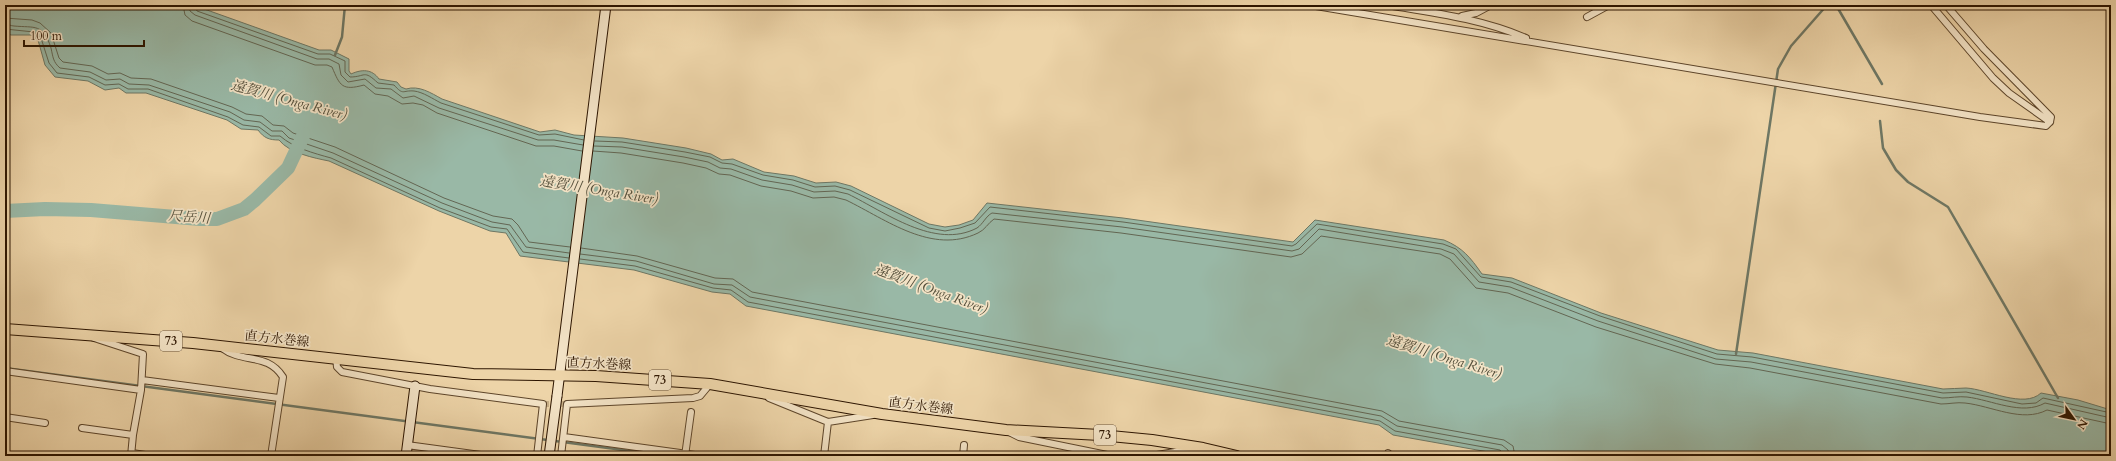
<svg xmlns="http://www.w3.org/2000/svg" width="2116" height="461" font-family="Cardo,'Noto Serif JP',serif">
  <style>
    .water { fill: #99b8a6; stroke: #6e7764 }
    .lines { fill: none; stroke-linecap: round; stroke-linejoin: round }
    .shore { stroke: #636653; stroke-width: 1 }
    .stream { stroke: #6e7764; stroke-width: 2.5 }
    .river { stroke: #99b8a6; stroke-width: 14 }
    .street-tunnel { stroke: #c7ae86; stroke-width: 6; stroke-dasharray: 6 3; stroke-linecap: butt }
    .street-casing { stroke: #5d452a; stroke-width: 8 }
    .secondary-casing { stroke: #2d1500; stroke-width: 11 }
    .primary-casing { stroke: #2d1500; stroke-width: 12 }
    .street { stroke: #f3e3c6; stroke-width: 6 }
    .secondary { stroke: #f3e3c6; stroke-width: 9 }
    .primary { stroke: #edd4a8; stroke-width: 10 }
    .secondary-bridge-casing { stroke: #2d1500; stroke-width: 11; stroke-linecap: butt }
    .secondary-bridge { stroke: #f3e3c6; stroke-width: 9 }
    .labels { text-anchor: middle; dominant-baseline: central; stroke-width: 3.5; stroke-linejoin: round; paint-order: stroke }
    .shield { fill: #f3e3c6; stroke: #68533b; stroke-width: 1 }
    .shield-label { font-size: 12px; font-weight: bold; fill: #2d1500 }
    .street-label { font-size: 13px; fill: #2d1500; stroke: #f3e3c6 }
    .water-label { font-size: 14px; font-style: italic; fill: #534e3a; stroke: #f3e3c6 }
  </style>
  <rect width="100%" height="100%" fill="#edd4a8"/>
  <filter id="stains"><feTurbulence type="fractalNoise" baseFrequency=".005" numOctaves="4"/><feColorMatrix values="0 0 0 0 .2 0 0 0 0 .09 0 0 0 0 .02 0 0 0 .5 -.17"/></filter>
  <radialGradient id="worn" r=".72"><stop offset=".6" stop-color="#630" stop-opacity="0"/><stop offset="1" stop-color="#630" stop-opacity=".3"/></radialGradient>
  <path class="water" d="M 5,5 L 193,5 L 319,50 L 331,50 L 349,59 L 349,71 L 351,74 C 362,69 372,69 379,79 L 397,82 L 401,87 L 406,89 C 419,85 431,93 442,99 L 540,132 L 555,130 L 574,135 L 623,138 L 686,148 L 711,154 L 722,160 L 733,159 L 764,172 L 794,176 L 816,183 L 836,182 L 851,186 L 929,224 L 945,227 L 959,225 L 973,220 L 987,203 L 1123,218 L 1293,242 L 1315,220 L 1444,240 C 1463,248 1470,257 1482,274 L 1512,278 L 1601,313 L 1718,350 L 1753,353 L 1943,389 C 1951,389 1958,388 1966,388 C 1987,389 2024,409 2041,393 L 2078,400 L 2111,410 L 2111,456 L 1511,456 L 1393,435 L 1379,425 L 746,306 L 730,294 L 712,292 L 634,270 L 520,256 L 506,233 L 490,231 L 439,211 L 329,161 C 314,158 289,153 279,140 C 269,140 264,138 258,130 L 241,129 L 227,120 L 146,93 L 126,93 L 119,88 L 105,90 L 88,81 L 55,77 L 45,65 L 38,40 L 31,35 L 11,35 L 5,33 Z"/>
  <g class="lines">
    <path class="shore" d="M 183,5 L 185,15 L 192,21 L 315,65 L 327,65 L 332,67 C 340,86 342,91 364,85 L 375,94 L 388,96 L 402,104 L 413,103 L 423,105 L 437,113 L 536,146 L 554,146 L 582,151
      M 189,5 L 190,11 L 195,15 L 317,59 L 329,59 L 339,64 L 341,75 L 348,82 L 365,79 L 376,88 L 391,89 L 403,98 L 414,96 L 439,108 L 538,140 L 554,140 L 583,145
      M 194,5 L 197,11 L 318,54 L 330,54 L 345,61 L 345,72 L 350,77 C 366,77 363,69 378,83 L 394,85 C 404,96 402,90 414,91 C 423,92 433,99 441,103 L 539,135 L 555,134 L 584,140
      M 5,18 L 32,20 L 40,23 L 51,33 L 59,58 L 63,62 L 92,66 L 108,74 L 120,73 L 131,78 L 151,79 L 232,107 L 246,114 L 262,116 L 273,125 L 284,126 L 293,133 L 335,147 L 444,198 L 493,216 L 512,219 L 518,225 L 529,242 L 570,247
      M 5,24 C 8,24 11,26 14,26 C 35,28 43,23 51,48 C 53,57 53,62 60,68 L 90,72 L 106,80 L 120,79 L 129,84 L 149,85 L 230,112 L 244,120 L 260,122 L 272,131 L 282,131 L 289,138 L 333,153 L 442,203 L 492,222 L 510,225 L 526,247 L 569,253
      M 5,29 L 34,32 L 41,38 L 49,63 L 57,73 L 89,77 L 105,85 L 119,84 L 128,89 L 148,89 L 228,117 L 243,125 L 259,127 L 271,136 L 280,136 C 294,148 313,153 331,158 L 440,208 L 491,227 L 507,229 L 523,252 L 569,258
      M 595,141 L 622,142 L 685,152 L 710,157 L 722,163 L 732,164 L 763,175 L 793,180 L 815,187 L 835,186 L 850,190 L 929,228 L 945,231 L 960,228 L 975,223 L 990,207 L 1123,222 L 1292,246 L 1296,244 L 1317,224 L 1443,244 L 1456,249 L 1481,277 L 1511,282 L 1600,316 L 1717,354 L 1752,357 L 1943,393 L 1966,392 L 2022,404 L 2036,403 L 2043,398 L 2111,413
      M 594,146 L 622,147 L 684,157 L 708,162 L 720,168 L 731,169 L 762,180 L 792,185 L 814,192 L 835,191 L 848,194 C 885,212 935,250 977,228 C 983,224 986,216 992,213 L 1122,227 L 1292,251 L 1299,249 L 1319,229 L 1441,249 L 1454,254 L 1479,282 L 1510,287 L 1598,321 L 1716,359 L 1751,362 L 1942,398 C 1950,398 1959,396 1967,397 C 1992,400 2022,416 2045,403 L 2111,418
      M 593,151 L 621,153 L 683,163 L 706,168 L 719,174 L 730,175 L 761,186 L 791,191 L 813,198 L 834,197 L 846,200 C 887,220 932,255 978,233 C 985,230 988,223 994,219 L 1121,233 L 1291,257 L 1302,254 L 1321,236 L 1440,254 L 1450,259 L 1476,288 L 1508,293 L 1596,327 L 1715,364 L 1750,368 L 1941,404 C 1949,404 1957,402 1965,403 C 1992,406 2022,423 2047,410 L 2111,424
      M 581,248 L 637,256 L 715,278 L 733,279 L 752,292 L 1382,411 L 1399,421 L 1504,440 L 1513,446 L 1515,456
      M 580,254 L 636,261 L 714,284 L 732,285 L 750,297 L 1381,416 L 1397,426 L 1502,445 L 1508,450 L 1509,456
      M 580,259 L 635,266 L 713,288 L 731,290 L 748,302 L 1380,421 L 1395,431 L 1500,450 L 1504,456"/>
    <path class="stream" d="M 1836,5 L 1882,84
      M 335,55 L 342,37 L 345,5
      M 1880,121 L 1883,148 L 1896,170 L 1908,182 L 1948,207 L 2058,398
      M 1736,354 L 1778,69 L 1791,46 L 1827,5
      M 5,368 L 668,456"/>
    <path class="river" d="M 5,211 L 45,209 L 91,210 L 200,219 L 217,219 L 244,209 L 255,200 L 288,168 L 304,134"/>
    <path class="street-tunnel" d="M 543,404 L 567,404"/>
    <g class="street-casing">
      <path id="street" d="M 1310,5 L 1980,117 L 2046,126 L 2050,122 L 2009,93 L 1993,78 L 1931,5
        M 1387,5 C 1435,13 1482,19 1526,38
        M 1946,5 L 1984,49 L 2051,117 L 2050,122
        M 1462,16 L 1476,13 L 1491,5
        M 1587,17 L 1609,5
        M 94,338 L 143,354 L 141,390 L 133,435 L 131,456
        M 222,348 C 243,364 267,352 283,377 L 271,456
        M 336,358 L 337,367 L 342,372 L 430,389 L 543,404 L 537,456
        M 5,371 L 141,390
        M 142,380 L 279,398
        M 769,398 L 828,422 L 873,415
        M 5,417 L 45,423
        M 82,428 L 133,435
        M 1009,432 L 1019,437 L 1112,456
        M 564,437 L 702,456
        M 407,445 L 488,456
        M 132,453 L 152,456
        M 561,456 L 567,404 L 693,398 L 700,396 L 710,384
        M 685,456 L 691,412
        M 824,456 L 828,422
        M 963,456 L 964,445
        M 1151,456 L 1193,449
        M 1387,456 L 1388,453"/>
    </g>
    <g class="secondary-casing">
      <path id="secondary" d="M 557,396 L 606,5
        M 406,456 L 415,386"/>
    </g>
    <g class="primary-casing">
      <path id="primary" d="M 5,329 L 193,343 L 473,374 L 596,376 L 710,384 L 882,414 L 1006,430 L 1100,435 L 1152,440 L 1203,448 L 1237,456"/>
    </g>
    <use href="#street" class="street"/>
    <use href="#secondary" class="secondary"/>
    <use href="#primary" class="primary"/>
    <g class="secondary-bridge-casing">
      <path id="secondary-bridge" d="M 549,456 L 557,396"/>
    </g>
    <use href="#secondary-bridge" class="secondary-bridge"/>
  </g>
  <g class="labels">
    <g class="shield">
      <rect x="160" y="331" width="22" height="20" rx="3"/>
      <rect x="649" y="370" width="22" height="20" rx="3"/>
      <rect x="1094" y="425" width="22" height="20" rx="3"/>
    </g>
    <g class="shield-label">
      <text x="171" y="341">73</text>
      <text x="660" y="380">73</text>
      <text x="1105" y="435">73</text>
    </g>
    <g class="street-label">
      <text transform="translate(277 339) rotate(6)">直方水巻線</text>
      <text transform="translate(599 364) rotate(2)">直方水巻線</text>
      <text transform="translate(921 406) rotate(7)">直方水巻線</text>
    </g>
    <g class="water-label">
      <text transform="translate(289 100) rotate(15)">遠賀川 (Onga River)</text>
      <text transform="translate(599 190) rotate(9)">遠賀川 (Onga River)</text>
      <text transform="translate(189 217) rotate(4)">尺岳川</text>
      <text transform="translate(931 289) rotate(20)">遠賀川 (Onga River)</text>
      <text transform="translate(1444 357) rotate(17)">遠賀川 (Onga River)</text>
    </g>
  </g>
  <rect width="2116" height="461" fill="none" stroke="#edd4a8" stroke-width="20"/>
  <rect x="6" y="6" width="2104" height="449" fill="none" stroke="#2d1500" stroke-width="2"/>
  <rect x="10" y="10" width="2096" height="441" fill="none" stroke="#2d1500"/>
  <g transform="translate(2074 419) rotate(123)" stroke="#f3e3c6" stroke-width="3" paint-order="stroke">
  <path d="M0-3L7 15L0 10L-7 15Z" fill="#2d1500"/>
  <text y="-6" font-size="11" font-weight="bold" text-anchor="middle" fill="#2d1500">N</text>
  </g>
  <path d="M24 40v6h120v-6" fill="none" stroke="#2d1500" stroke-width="2"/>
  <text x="30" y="40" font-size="12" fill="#2d1500" stroke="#f3e3c6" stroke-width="3" paint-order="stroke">100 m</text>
  <rect width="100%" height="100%" filter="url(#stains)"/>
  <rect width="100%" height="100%" fill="url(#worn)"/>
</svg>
